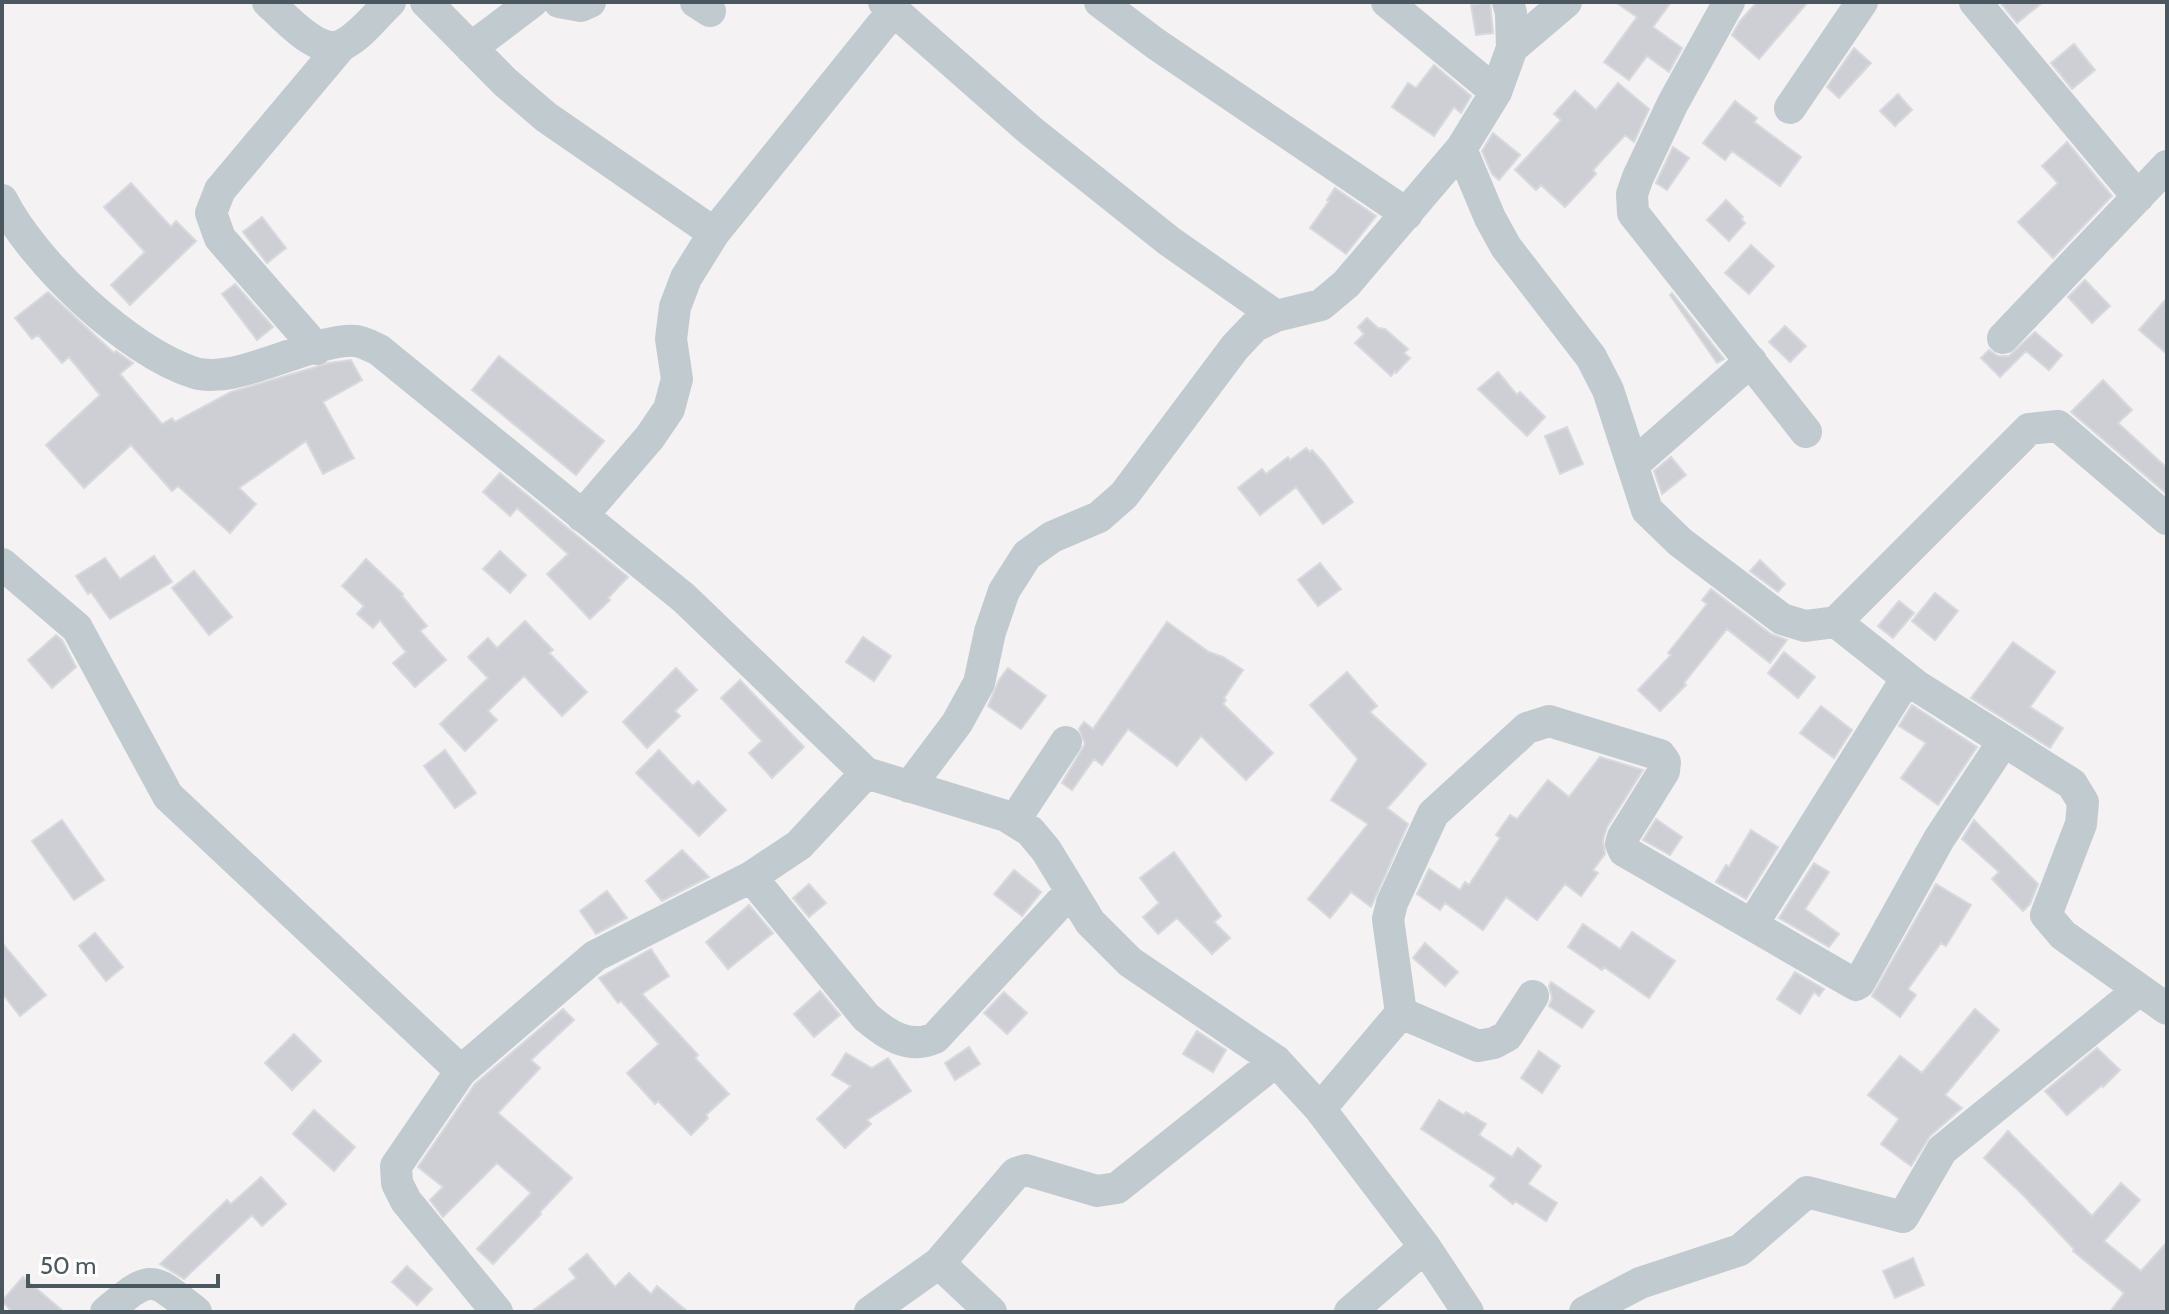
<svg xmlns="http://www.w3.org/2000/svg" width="2169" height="1314" font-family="Cabin,sans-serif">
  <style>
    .building { fill: #cdcfd4; stroke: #d7d9dd; stroke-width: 2 }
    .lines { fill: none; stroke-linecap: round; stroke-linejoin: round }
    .minor { stroke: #c1cacf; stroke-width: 32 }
  </style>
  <rect width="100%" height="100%" fill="#f4f2f3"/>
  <path class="building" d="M 1490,2 L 1493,33 L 1476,35 L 1471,5 Z
    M 1615,2 L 1671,2 L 1653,27 L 1682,48 L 1669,72 L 1647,56 L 1629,80 L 1604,62 L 1637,17 Z
    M 1757,2 L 1808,2 L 1759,59 L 1732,35 L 1740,21 Z
    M 2000,2 L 2043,2 L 2017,23 Z
    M 2074,44 L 2095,70 L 2072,89 L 2051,63 Z
    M 1854,48 L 1871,63 L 1839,98 L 1827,87 Z
    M 1434,65 L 1471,96 L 1461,113 L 1454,107 L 1434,136 L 1392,107 L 1408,83 L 1416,88 Z
    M 1618,83 L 1649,109 L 1634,142 L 1625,135 L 1593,170 L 1596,174 L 1565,207 L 1541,185 L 1536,190 L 1515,170 L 1561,120 L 1554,114 L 1575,91 L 1596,110 Z
    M 1898,94 L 1912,110 L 1895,126 L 1880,111 Z
    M 1735,101 L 1757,118 L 1754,122 L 1801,157 L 1780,186 L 1732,151 L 1725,160 L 1703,143 Z
    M 1493,133 L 1520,155 L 1499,180 L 1492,174 L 1482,151 Z
    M 2067,142 L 2112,196 L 2053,258 L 2018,222 L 2058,183 L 2042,166 Z
    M 1673,147 L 1689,158 L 1667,190 L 1656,183 Z
    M 131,183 L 171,227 L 176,221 L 196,241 L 130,305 L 111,285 L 145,252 L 104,207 Z
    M 1335,188 L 1376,216 L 1346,254 L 1310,228 L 1329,201 L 1327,200 Z
    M 1726,200 L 1743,217 L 1741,219 L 1745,223 L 1729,241 L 1707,220 Z
    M 262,217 L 286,248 L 267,263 L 243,232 Z
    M 1751,245 L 1774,266 L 1749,294 L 1725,273 Z
    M 2085,280 L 2110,306 L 2092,323 L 2068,297 Z
    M 235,284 L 273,327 L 257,340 L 222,294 Z
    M 48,292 L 114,353 L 116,351 L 133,363 L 120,374 L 162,424 L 172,418 L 175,422 L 231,392 L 329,363 L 351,360 L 362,380 L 323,402 L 354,458 L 323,474 L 306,441 L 239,488 L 256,504 L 230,533 L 178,486 L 172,491 L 131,445 L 84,488 L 46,445 L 100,395 L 69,357 L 62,363 L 38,335 L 32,339 L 15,318 Z
    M 1672,293 L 1724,359 L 1717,363 L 1670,295 Z
    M 2167,298 L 2167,354 L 2139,330 Z
    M 1367,318 L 1378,328 L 1385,329 L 1408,349 L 1404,353 L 1410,358 L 1396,373 L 1395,371 L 1391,376 L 1355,343 L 1364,334 L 1358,327 Z
    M 1785,326 L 1806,346 L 1790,362 L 1769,342 Z
    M 2035,332 L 2062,355 L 2049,370 L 2026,351 L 2000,377 L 1981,358 L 1989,350 L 1998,356 L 2009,356 Z
    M 499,356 L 604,441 L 576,475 L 472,390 Z
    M 1498,372 L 1517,395 L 1520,392 L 1545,417 L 1527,436 L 1478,389 Z
    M 2103,380 L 2132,410 L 2118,423 L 2167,468 L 2167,494 L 2071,412 Z
    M 1567,427 L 1583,464 L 1560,474 L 1545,436 Z
    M 1306,448 L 1310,452 L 1312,450 L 1324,463 L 1353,502 L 1323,524 L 1296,487 L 1260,515 L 1238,488 L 1262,469 L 1266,474 L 1288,457 L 1290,460 Z
    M 1671,457 L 1686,475 L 1662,494 L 1654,471 Z
    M 500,473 L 628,577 L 608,598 L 610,600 L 590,619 L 547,574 L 568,554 L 517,508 L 510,516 L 483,492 Z
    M 500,551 L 526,575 L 510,593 L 483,569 Z
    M 154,556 L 172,582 L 110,619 L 91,592 L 88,594 L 76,576 L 105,558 L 120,579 Z
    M 366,559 L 403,594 L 402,596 L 427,626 L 420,631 L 446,660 L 415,687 L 393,663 L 406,652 L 380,620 L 373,628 L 357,614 L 364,606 L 342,586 Z
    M 1760,560 L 1785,584 L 1778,592 L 1750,571 Z
    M 1320,563 L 1341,589 L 1318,606 L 1298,580 Z
    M 194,571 L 232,617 L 209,635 L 172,588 Z
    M 1711,589 L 1771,634 L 1787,640 L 1770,663 L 1727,629 L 1684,683 L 1686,685 L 1660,711 L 1638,690 L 1671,655 L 1668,653 L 1707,604 L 1702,600 Z
    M 1935,593 L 1958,611 L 1935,640 L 1912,621 Z
    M 1899,601 L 1914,613 L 1893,638 L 1878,626 Z
    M 525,621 L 553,650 L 549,653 L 587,692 L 562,716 L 524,676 L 488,711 L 497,720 L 465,751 L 440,724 L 488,678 L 468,657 L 488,638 L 497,648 Z
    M 1167,622 L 1209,652 L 1223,657 L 1243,670 L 1224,698 L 1226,700 L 1223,704 L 1273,753 L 1246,780 L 1201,736 L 1177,766 L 1128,729 L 1102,765 L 1094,759 L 1072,790 L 1062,783 L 1085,744 L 1079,729 L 1084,722 L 1093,729 Z
    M 56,635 L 62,640 L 76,667 L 52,688 L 28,660 Z
    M 863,637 L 891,656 L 874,681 L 846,662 Z
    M 2013,642 L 2055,672 L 2030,707 L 2063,728 L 2050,748 L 1971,698 Z
    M 1784,652 L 1815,677 L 1798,698 L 1768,673 Z
    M 676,668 L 697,690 L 675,711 L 680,716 L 647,748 L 623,722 Z
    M 1008,668 L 1046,696 L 1021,729 L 988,706 L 999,680 Z
    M 1347,672 L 1377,706 L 1370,712 L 1426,764 L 1387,808 L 1408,824 L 1371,907 L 1351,892 L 1330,918 L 1308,899 L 1368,824 L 1331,800 L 1358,759 L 1310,705 Z
    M 740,680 L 804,747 L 772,778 L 749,753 L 762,741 L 721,698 Z
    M 1912,705 L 1977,747 L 1938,805 L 1901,778 L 1926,743 L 1899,726 Z
    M 1821,706 L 1852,730 L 1834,758 L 1800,733 Z
    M 445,750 L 476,793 L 455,808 L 424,766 Z
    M 659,750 L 693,786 L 698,781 L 726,810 L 699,836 L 636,773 Z
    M 1600,757 L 1643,770 L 1607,827 L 1603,840 L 1605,854 L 1593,870 L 1598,873 L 1581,896 L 1565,884 L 1537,920 L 1506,897 L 1483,930 L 1445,903 L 1440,910 L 1417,894 L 1429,869 L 1460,890 L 1465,882 L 1469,885 L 1500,838 L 1496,835 L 1510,815 L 1517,819 L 1548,780 L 1569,797 Z
    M 1656,819 L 1682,837 L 1670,855 L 1643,840 Z
    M 62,820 L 104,880 L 74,900 L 32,841 Z
    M 1974,820 L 2038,884 L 2030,904 L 2023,911 L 1992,879 L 1999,872 L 1962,839 Z
    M 1751,830 L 1778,847 L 1746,899 L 1716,882 L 1726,865 L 1729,867 Z
    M 682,850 L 709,877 L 662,901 L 646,881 Z
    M 1174,852 L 1221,916 L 1214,922 L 1230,938 L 1212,954 L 1177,918 L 1158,934 L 1143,917 L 1159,903 L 1140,878 Z
    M 1814,863 L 1829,872 L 1805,909 L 1839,934 L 1829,947 L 1779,918 Z
    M 1014,870 L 1041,892 L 1022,916 L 994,894 Z
    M 809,884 L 826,903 L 809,917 L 793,898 Z
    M 1936,884 L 1971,905 L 1946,946 L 1941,943 L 1908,989 L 1916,995 L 1900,1017 L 1872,996 Z
    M 607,891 L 627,918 L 596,934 L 580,911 Z
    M 749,905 L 773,933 L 728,969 L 706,942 Z
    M 1583,924 L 1620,949 L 1632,932 L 1675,961 L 1649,998 L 1604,967 L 1602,970 L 1568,947 Z
    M 95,933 L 123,967 L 106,981 L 79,946 Z
    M 2,943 L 46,995 L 20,1016 L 2,993 Z
    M 1425,943 L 1458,972 L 1445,986 L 1413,958 Z
    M 651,949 L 669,976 L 642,994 L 698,1055 L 695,1058 L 729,1094 L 706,1115 L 708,1118 L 691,1135 L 658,1101 L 655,1104 L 627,1073 L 659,1044 L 621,1001 L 618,1003 L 599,978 Z
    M 1795,972 L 1824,989 L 1819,996 L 1814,992 L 1800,1014 L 1777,999 Z
    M 1551,982 L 1594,1011 L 1582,1028 L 1549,1006 L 1552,998 L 1549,986 Z
    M 820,991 L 840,1015 L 814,1037 L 794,1014 Z
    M 1004,992 L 1027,1013 L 1007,1034 L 984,1013 Z
    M 563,1009 L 574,1020 L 531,1060 L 540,1068 L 498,1113 L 572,1178 L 540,1212 L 541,1214 L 493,1264 L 477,1249 L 531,1193 L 497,1163 L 443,1217 L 430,1200 L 443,1187 L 418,1167 L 475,1084 Z
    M 1975,1009 L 1999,1030 L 1945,1095 L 1962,1108 L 1930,1136 L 1911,1166 L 1881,1144 L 1899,1119 L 1868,1095 L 1900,1056 L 1922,1073 Z
    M 1197,1031 L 1226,1050 L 1213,1072 L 1183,1054 Z
    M 294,1034 L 321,1061 L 292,1090 L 265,1063 Z
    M 969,1047 L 980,1064 L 955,1080 L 945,1063 Z
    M 2097,1048 L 2120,1070 L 2103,1087 L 2102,1085 L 2067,1115 L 2045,1091 Z
    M 1539,1051 L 1560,1066 L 1542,1093 L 1521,1078 Z
    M 846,1053 L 872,1068 L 888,1058 L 911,1091 L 867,1120 L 871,1124 L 845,1148 L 817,1119 L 851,1086 L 832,1075 Z
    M 1439,1100 L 1464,1115 L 1466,1112 L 1486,1124 L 1479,1135 L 1512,1157 L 1518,1148 L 1541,1166 L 1528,1184 L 1557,1203 L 1546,1221 L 1515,1201 L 1513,1204 L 1490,1186 L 1496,1178 L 1421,1129 Z
    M 314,1110 L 355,1147 L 334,1171 L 293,1134 Z
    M 2008,1131 L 2092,1216 L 2121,1183 L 2140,1200 L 2104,1241 L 2141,1271 L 2167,1242 L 2167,1312 L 2110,1312 L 2124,1293 L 2073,1251 L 2074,1249 L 2022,1194 L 1984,1158 Z
    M 261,1177 L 286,1204 L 262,1226 L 252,1215 L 184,1279 L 160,1264 L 227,1200 L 231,1204 Z
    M 587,1254 L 615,1287 L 629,1273 L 651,1294 L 657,1286 L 688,1312 L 531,1312 L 576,1278 L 569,1269 Z
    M 1913,1258 L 1924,1285 L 1895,1298 L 1883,1271 Z
    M 407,1266 L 432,1289 L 417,1305 L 392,1282 Z
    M 23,1277 L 64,1312 L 12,1312 L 2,1301 Z"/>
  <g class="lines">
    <path class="minor" d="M 268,2 C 285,17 318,56 342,45 C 360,37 376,15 390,2
      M 426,2 L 505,82 L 546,117 L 714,233
      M 559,2 L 581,6 L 590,2
      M 696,2 L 710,11
      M 884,2 L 1031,131 L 1169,241 L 1276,316
      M 1100,2 L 1156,44 L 1407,214
      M 1387,2 L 1496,92
      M 1729,2 L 1673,103 L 1638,177 L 1632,194 L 1633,213 L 1806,432
      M 1975,2 L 2138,197
      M 471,48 L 532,2
      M 1512,48 L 1566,2
      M 1790,108 L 1862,2
      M 1461,149 L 1490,218 L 1506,247 L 1591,357 L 1608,390 L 1647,510 L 1680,542 L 1782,619 L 1805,626 L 1836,622 L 1917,686 L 2072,784 L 2083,802 L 2081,824 L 2046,915 L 2063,935 L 2167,1009
      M 2,200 C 33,262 128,352 195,373 C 205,376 221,375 231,373 C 265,367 326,338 356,341 C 364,342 372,347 379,350 L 684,598 L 866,773 L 1006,816 L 1030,831 L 1046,850 L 1090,922 L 1130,962 L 1276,1061 L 1320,1109 L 1425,1247 L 1468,1312
      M 2003,338 L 2167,166
      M 317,349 L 220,238 L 211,213 L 220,190 L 341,46
      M 1634,464 L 1751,361
      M 582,516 L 650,437 L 669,409 L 677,379 L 671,339 L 675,307 L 686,278 L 714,233 L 893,11
      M 2,564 L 77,628 L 168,796 L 461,1071 L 396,1166 L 397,1183 L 406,1201 L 497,1312
      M 1836,622 L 2029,429 L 2058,426 L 2167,519
      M 909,787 L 957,723 L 979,683 L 990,632 L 1004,591 L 1027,555 L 1052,537 L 1099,517 L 1124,495 L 1235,347 L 1255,326 L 1276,316 L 1321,305 L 1346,284 L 1461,149 L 1496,92 L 1512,48 L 1511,13 L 1508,2
      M 1014,821 L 1066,742
      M 751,877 L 866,1017 C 886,1034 908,1050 935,1038 L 1071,891
      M 1752,925 L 1907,678
      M 1401,1013 L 1478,1046 L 1494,1043 L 1507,1036 L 1533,996
      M 461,1071 L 595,956 L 751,877 L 799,845 L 866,773
      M 1320,1109 L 1401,1013 L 1388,919 L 1392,903 L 1433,814 L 1527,728 L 1549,721 L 1660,755 L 1665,762 L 1664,771 L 1623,837 L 1621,844 L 1624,851 L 1856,985 L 1859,983 L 1939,839 L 2003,742
      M 106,1312 C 152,1274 149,1275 196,1312
      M 870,1312 L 939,1263
      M 991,1312 L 939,1263 L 1016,1173 L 1026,1170 L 1097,1191 L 1117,1188 L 1276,1061
      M 1350,1312 L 1425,1247
      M 1585,1312 L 1640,1283 L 1740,1250 L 1807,1192 L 1903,1217 L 1942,1150 L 2139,990"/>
  </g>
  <rect width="2169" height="1314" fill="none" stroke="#4b575e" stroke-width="8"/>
  <path d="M28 1274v12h190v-12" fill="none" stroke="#4b575e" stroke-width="4"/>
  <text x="40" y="1274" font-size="24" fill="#4b575e" stroke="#ffffff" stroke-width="6" paint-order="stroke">50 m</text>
</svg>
